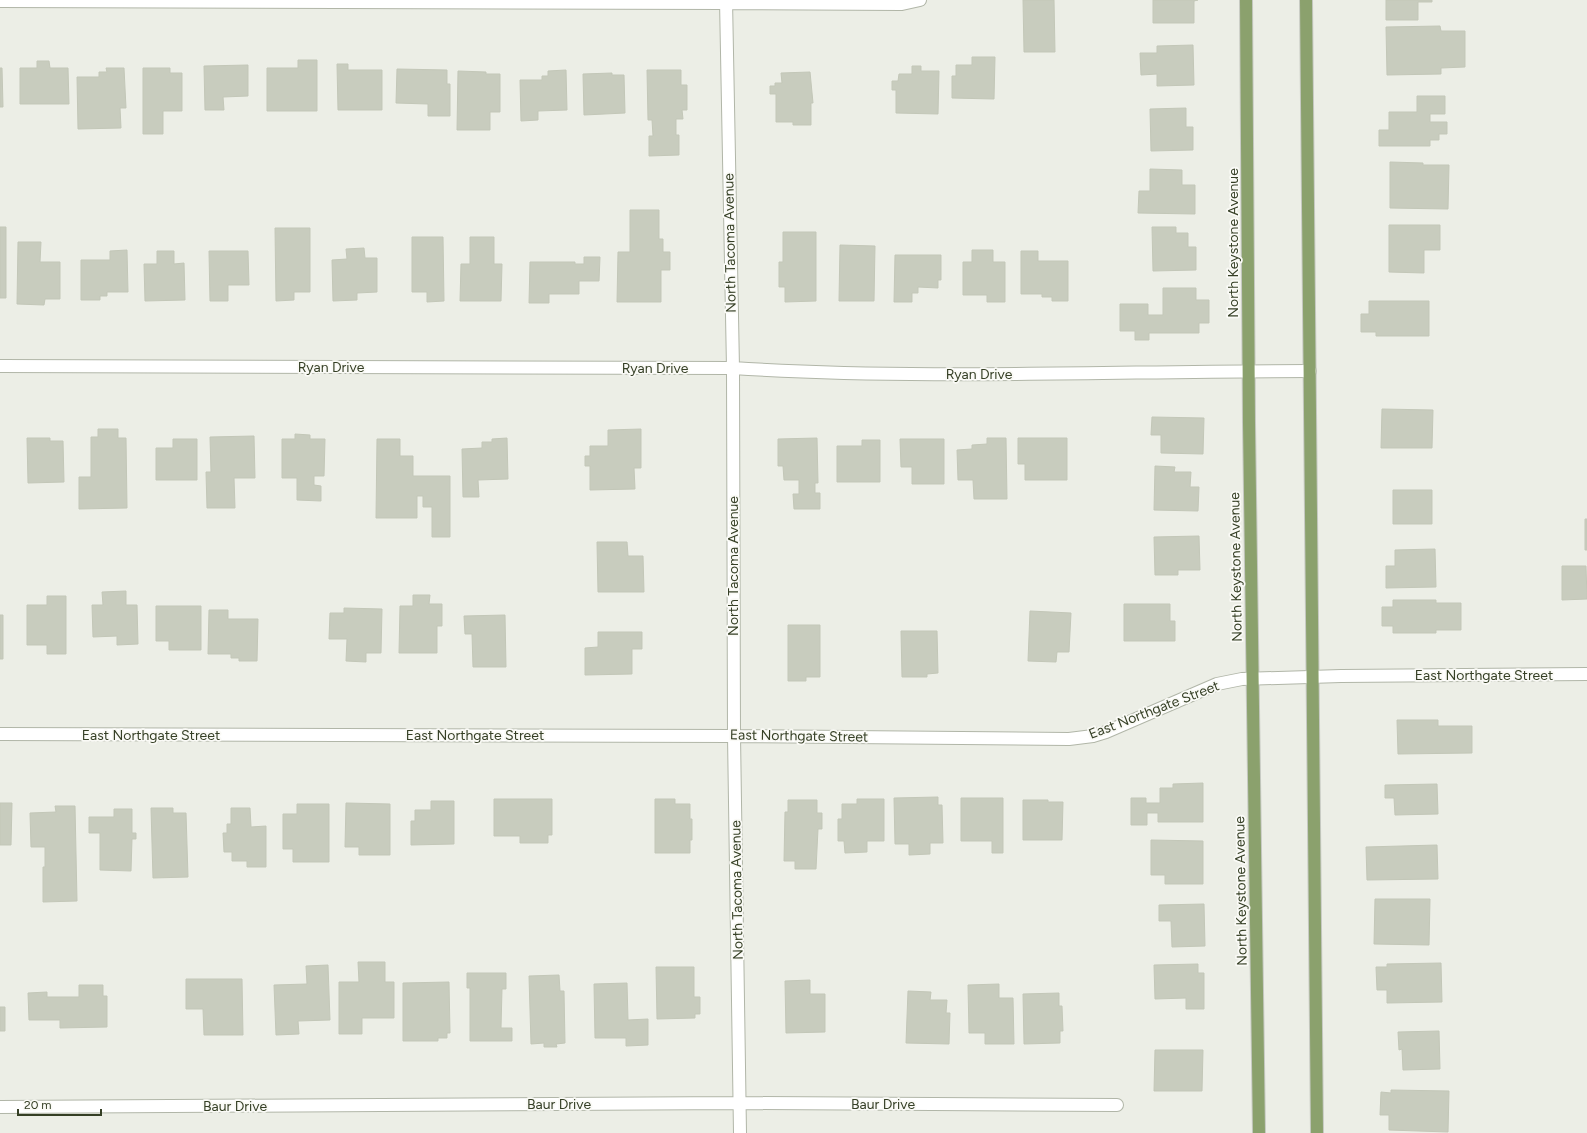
<svg xmlns="http://www.w3.org/2000/svg" width="1587" height="1133" font-family="Figtree,sans-serif">
  <style>
    .building { fill: #c8ccbe; stroke: #c3c7b8 }
    .lines { fill: none; stroke-linecap: round; stroke-linejoin: round }
    .minor-casing { stroke: #b1b6a8; stroke-width: 14 }
    .primary-casing { stroke: #c6c9c2; stroke-width: 14 }
    .minor { stroke: #fff; stroke-width: 12 }
    .primary { stroke: #8ba16d; stroke-width: 12 }
    .labels { text-anchor: middle; dominant-baseline: central; stroke-width: 3.5; stroke-linejoin: round; paint-order: stroke }
    .street-label { font-size: 14px; fill: #353f25; stroke: #fafaf6 }
  </style>
  <rect width="100%" height="100%" fill="#eceee6"/>
  <path class="building" d="M 1023,0 L 1054,0 L 1055,52 L 1024,52 Z
    M 1153,0 L 1198,0 L 1194,1 L 1194,23 L 1153,23 Z
    M 1386,0 L 1432,0 L 1432,2 L 1418,2 L 1418,20 L 1386,20 Z
    M 1440,26 L 1441,31 L 1465,31 L 1465,67 L 1441,68 L 1441,74 L 1387,75 L 1386,27 Z
    M 1193,45 L 1194,85 L 1157,86 L 1157,74 L 1141,75 L 1140,53 L 1157,53 L 1157,46 Z
    M 972,57 L 995,57 L 994,99 L 952,98 L 952,76 L 956,76 L 956,65 L 972,65 Z
    M 298,60 L 317,60 L 317,111 L 267,111 L 267,68 L 298,68 Z
    M 37,61 L 49,61 L 50,68 L 68,68 L 69,104 L 20,104 L 20,68 L 37,68 Z
    M 337,64 L 348,64 L 348,70 L 382,70 L 382,110 L 338,110 Z
    M 248,65 L 248,96 L 223,97 L 224,110 L 205,110 L 204,66 Z
    M 912,66 L 921,66 L 921,71 L 939,71 L 938,114 L 896,113 L 896,90 L 892,90 L 892,81 L 898,81 L 899,74 L 912,74 Z
    M 0,68 L 2,68 L 3,107 L 0,107 Z
    M 106,68 L 124,68 L 126,108 L 120,108 L 121,128 L 78,129 L 77,77 L 99,77 L 99,72 L 107,72 Z
    M 143,68 L 170,68 L 170,73 L 182,73 L 182,111 L 163,111 L 163,134 L 143,134 Z
    M 397,69 L 447,70 L 447,84 L 450,84 L 450,116 L 428,116 L 428,104 L 396,103 Z
    M 566,70 L 567,110 L 538,111 L 538,120 L 521,121 L 520,80 L 542,80 L 542,76 L 548,76 L 548,71 Z
    M 647,70 L 681,70 L 681,85 L 687,85 L 687,110 L 682,110 L 683,119 L 676,119 L 676,135 L 679,135 L 679,155 L 649,156 L 649,136 L 653,136 L 652,120 L 648,120 Z
    M 458,71 L 486,72 L 486,74 L 500,74 L 500,112 L 490,112 L 490,130 L 457,130 Z
    M 810,72 L 813,103 L 811,103 L 811,125 L 793,125 L 793,122 L 776,122 L 776,94 L 770,94 L 770,86 L 775,86 L 775,83 L 782,83 L 781,73 Z
    M 612,73 L 612,75 L 624,75 L 625,113 L 584,115 L 583,74 Z
    M 1417,96 L 1445,96 L 1445,114 L 1430,114 L 1430,122 L 1447,122 L 1447,134 L 1439,134 L 1439,140 L 1430,140 L 1430,146 L 1379,146 L 1379,130 L 1389,130 L 1389,112 L 1417,112 Z
    M 1186,108 L 1186,127 L 1193,127 L 1193,150 L 1151,151 L 1150,109 Z
    M 1390,162 L 1423,163 L 1423,165 L 1449,165 L 1448,209 L 1390,208 Z
    M 1150,169 L 1182,170 L 1182,185 L 1195,185 L 1195,214 L 1138,213 L 1139,191 L 1150,191 Z
    M 630,210 L 659,210 L 659,239 L 663,239 L 663,252 L 670,252 L 670,270 L 661,270 L 661,302 L 617,302 L 618,252 L 630,252 Z
    M 1389,225 L 1440,225 L 1440,250 L 1424,250 L 1424,273 L 1389,272 Z
    M 0,227 L 6,227 L 6,298 L 0,298 Z
    M 1152,227 L 1176,227 L 1176,233 L 1188,233 L 1188,247 L 1196,247 L 1196,270 L 1153,271 Z
    M 275,228 L 310,228 L 310,292 L 294,292 L 294,300 L 276,301 Z
    M 783,232 L 816,232 L 816,301 L 785,302 L 785,287 L 779,287 L 779,262 L 783,262 Z
    M 412,237 L 443,237 L 444,301 L 427,302 L 427,292 L 412,292 Z
    M 470,237 L 494,237 L 494,264 L 502,264 L 501,301 L 460,301 L 461,264 L 470,264 Z
    M 18,242 L 41,242 L 40,262 L 60,262 L 60,299 L 45,299 L 44,305 L 17,304 Z
    M 840,245 L 875,246 L 874,301 L 839,301 Z
    M 364,248 L 365,258 L 377,258 L 377,292 L 357,293 L 357,300 L 333,301 L 332,260 L 347,259 L 346,249 Z
    M 127,250 L 128,292 L 107,292 L 107,296 L 100,296 L 100,300 L 81,300 L 81,260 L 110,260 L 110,251 Z
    M 972,250 L 993,250 L 993,262 L 1005,262 L 1005,302 L 987,302 L 987,295 L 963,295 L 963,262 L 972,262 Z
    M 157,251 L 174,251 L 174,264 L 184,263 L 185,300 L 145,301 L 144,264 L 157,264 Z
    M 209,251 L 248,251 L 249,285 L 228,285 L 228,301 L 210,301 Z
    M 1021,251 L 1038,251 L 1038,261 L 1068,261 L 1068,301 L 1052,301 L 1052,297 L 1042,297 L 1042,294 L 1021,294 Z
    M 895,255 L 941,255 L 941,280 L 938,280 L 938,288 L 918,287 L 918,293 L 912,293 L 912,302 L 894,302 Z
    M 584,257 L 600,257 L 599,281 L 579,281 L 579,294 L 549,294 L 549,303 L 529,303 L 530,262 L 575,262 L 575,264 L 584,264 Z
    M 1163,288 L 1196,288 L 1196,300 L 1209,300 L 1209,323 L 1199,323 L 1199,333 L 1149,333 L 1149,340 L 1135,340 L 1135,331 L 1120,331 L 1120,304 L 1148,304 L 1148,315 L 1163,315 Z
    M 1369,301 L 1429,301 L 1429,336 L 1376,336 L 1376,332 L 1361,332 L 1361,314 L 1369,314 Z
    M 1382,409 L 1433,410 L 1432,448 L 1381,448 Z
    M 1152,417 L 1204,418 L 1203,454 L 1161,453 L 1161,435 L 1151,435 Z
    M 98,429 L 118,429 L 118,438 L 126,438 L 127,508 L 79,509 L 79,477 L 91,477 L 91,437 L 98,437 Z
    M 641,429 L 641,468 L 634,468 L 635,489 L 590,490 L 590,466 L 585,466 L 585,456 L 590,456 L 590,446 L 608,446 L 608,430 Z
    M 295,434 L 310,435 L 310,439 L 325,439 L 324,476 L 314,476 L 314,485 L 321,486 L 321,501 L 297,500 L 297,478 L 282,478 L 282,439 L 295,439 Z
    M 254,436 L 255,478 L 234,478 L 235,508 L 207,508 L 206,472 L 211,472 L 210,437 Z
    M 27,438 L 50,438 L 50,441 L 63,441 L 64,482 L 28,483 Z
    M 507,438 L 508,479 L 478,480 L 479,497 L 463,497 L 462,449 L 482,448 L 482,442 L 492,442 L 492,439 Z
    M 817,438 L 818,483 L 815,483 L 815,493 L 820,493 L 820,509 L 794,509 L 793,494 L 799,494 L 799,480 L 784,480 L 783,466 L 778,466 L 778,439 Z
    M 987,438 L 1006,438 L 1007,499 L 974,499 L 973,480 L 958,480 L 957,450 L 972,449 L 972,445 L 987,444 Z
    M 1018,438 L 1067,438 L 1067,480 L 1025,480 L 1025,464 L 1018,464 Z
    M 173,439 L 197,439 L 197,480 L 156,480 L 156,448 L 173,448 Z
    M 377,439 L 400,439 L 400,456 L 413,456 L 413,476 L 450,476 L 450,537 L 432,537 L 432,507 L 423,507 L 423,496 L 417,496 L 417,518 L 376,518 Z
    M 900,439 L 944,439 L 944,484 L 912,484 L 912,467 L 901,467 Z
    M 862,440 L 880,440 L 880,482 L 837,482 L 837,446 L 862,446 Z
    M 1155,466 L 1175,467 L 1174,472 L 1191,472 L 1190,487 L 1199,487 L 1198,511 L 1154,510 Z
    M 1393,490 L 1432,490 L 1432,524 L 1393,524 Z
    M 1585,519 L 1587,519 L 1587,550 L 1585,550 Z
    M 1199,536 L 1200,570 L 1178,570 L 1178,575 L 1155,575 L 1154,537 Z
    M 597,542 L 627,542 L 628,556 L 643,556 L 644,592 L 598,592 Z
    M 1435,549 L 1436,587 L 1386,588 L 1386,566 L 1395,566 L 1395,550 Z
    M 1562,566 L 1586,566 L 1587,599 L 1562,600 Z
    M 126,591 L 126,605 L 137,605 L 138,644 L 117,645 L 117,636 L 93,637 L 92,605 L 103,605 L 102,592 Z
    M 413,595 L 430,595 L 429,604 L 442,604 L 442,626 L 437,626 L 437,653 L 399,653 L 400,606 L 413,606 Z
    M 47,596 L 66,596 L 66,654 L 47,654 L 47,645 L 27,645 L 27,605 L 47,605 Z
    M 1393,600 L 1436,600 L 1436,603 L 1461,603 L 1461,630 L 1436,630 L 1436,633 L 1393,633 L 1393,626 L 1382,626 L 1382,607 L 1393,607 Z
    M 1124,604 L 1170,604 L 1170,621 L 1175,621 L 1175,641 L 1124,641 Z
    M 156,606 L 201,606 L 201,650 L 169,650 L 169,641 L 156,641 Z
    M 344,608 L 382,609 L 381,653 L 366,653 L 366,662 L 346,661 L 347,639 L 329,639 L 330,613 L 344,613 Z
    M 209,610 L 228,610 L 228,619 L 258,619 L 257,661 L 239,661 L 239,658 L 231,658 L 231,654 L 208,654 Z
    M 1030,611 L 1071,613 L 1069,652 L 1057,652 L 1056,662 L 1028,661 Z
    M 0,615 L 3,615 L 3,659 L 0,659 Z
    M 505,615 L 506,667 L 473,667 L 472,634 L 465,634 L 464,616 Z
    M 788,625 L 820,625 L 820,677 L 806,677 L 806,681 L 788,681 Z
    M 901,631 L 937,631 L 938,673 L 927,674 L 927,677 L 902,677 Z
    M 598,632 L 642,632 L 642,649 L 632,649 L 632,674 L 585,675 L 585,648 L 598,647 Z
    M 1397,720 L 1438,720 L 1438,726 L 1472,726 L 1472,753 L 1398,754 Z
    M 1203,783 L 1203,822 L 1158,822 L 1158,813 L 1147,813 L 1147,825 L 1131,825 L 1131,798 L 1146,798 L 1146,803 L 1160,803 L 1160,788 L 1173,788 L 1173,784 Z
    M 1437,784 L 1438,814 L 1395,815 L 1394,798 L 1385,798 L 1385,785 Z
    M 938,797 L 938,805 L 942,805 L 943,843 L 930,843 L 930,854 L 909,855 L 909,844 L 895,844 L 894,798 Z
    M 961,798 L 1003,798 L 1003,853 L 992,853 L 992,841 L 961,841 Z
    M 494,799 L 552,799 L 552,835 L 548,835 L 548,843 L 520,843 L 520,836 L 494,836 Z
    M 655,799 L 675,799 L 675,804 L 690,804 L 690,819 L 692,819 L 692,840 L 690,840 L 690,853 L 655,853 Z
    M 857,799 L 884,799 L 884,841 L 867,841 L 867,852 L 845,853 L 844,841 L 838,841 L 838,819 L 842,819 L 842,804 L 857,804 Z
    M 788,800 L 817,800 L 817,813 L 822,813 L 822,829 L 818,829 L 816,869 L 795,869 L 795,861 L 784,861 L 785,812 L 788,812 Z
    M 1023,800 L 1048,800 L 1048,802 L 1063,802 L 1062,840 L 1023,840 Z
    M 431,801 L 454,801 L 454,844 L 411,845 L 411,821 L 415,821 L 415,810 L 431,810 Z
    M 0,803 L 12,803 L 11,845 L 0,845 Z
    M 346,803 L 390,804 L 390,855 L 359,855 L 359,847 L 345,847 Z
    M 297,804 L 329,804 L 329,862 L 293,862 L 293,849 L 283,849 L 283,814 L 297,814 Z
    M 55,806 L 75,806 L 77,901 L 43,902 L 43,867 L 45,867 L 45,847 L 31,847 L 30,813 L 56,812 Z
    M 151,808 L 173,808 L 173,813 L 186,813 L 188,877 L 153,878 Z
    M 231,808 L 250,808 L 251,827 L 266,826 L 266,867 L 247,867 L 247,861 L 232,861 L 232,852 L 224,852 L 223,833 L 227,833 L 227,824 L 231,824 Z
    M 114,809 L 132,809 L 132,833 L 136,833 L 136,839 L 132,839 L 131,871 L 100,870 L 100,833 L 89,833 L 89,817 L 114,817 Z
    M 1151,840 L 1203,841 L 1203,884 L 1165,884 L 1165,875 L 1151,875 Z
    M 1437,845 L 1438,879 L 1367,880 L 1366,847 Z
    M 1375,899 L 1430,899 L 1429,945 L 1374,944 Z
    M 1204,904 L 1205,946 L 1172,947 L 1171,921 L 1159,921 L 1159,905 Z
    M 358,962 L 385,962 L 385,982 L 394,982 L 394,1018 L 362,1018 L 362,1034 L 339,1034 L 339,982 L 359,982 Z
    M 1441,963 L 1442,1002 L 1387,1003 L 1387,990 L 1377,990 L 1376,967 L 1387,967 L 1387,964 Z
    M 1198,964 L 1198,973 L 1204,973 L 1204,1009 L 1186,1009 L 1186,998 L 1155,999 L 1154,965 Z
    M 328,965 L 330,1020 L 298,1021 L 299,1034 L 276,1035 L 274,985 L 307,984 L 306,966 Z
    M 656,967 L 694,967 L 694,997 L 700,997 L 700,1014 L 695,1014 L 695,1018 L 657,1019 Z
    M 467,973 L 506,973 L 506,989 L 502,989 L 501,1028 L 512,1028 L 512,1041 L 470,1041 L 470,988 L 467,988 Z
    M 559,975 L 560,991 L 564,991 L 565,1043 L 556,1044 L 557,1047 L 544,1047 L 544,1043 L 531,1044 L 529,976 Z
    M 186,979 L 242,979 L 243,1035 L 204,1035 L 203,1009 L 186,1009 Z
    M 810,980 L 810,994 L 825,994 L 825,1032 L 786,1033 L 785,981 Z
    M 449,982 L 450,1033 L 447,1033 L 447,1038 L 438,1038 L 438,1041 L 403,1041 L 403,983 Z
    M 627,983 L 628,1020 L 648,1019 L 648,1045 L 626,1046 L 626,1038 L 595,1038 L 594,984 Z
    M 999,984 L 999,998 L 1013,998 L 1014,1044 L 985,1044 L 985,1033 L 969,1033 L 968,985 Z
    M 79,985 L 103,985 L 103,996 L 107,996 L 107,1027 L 60,1028 L 60,1020 L 29,1020 L 28,993 L 47,992 L 47,997 L 79,997 Z
    M 908,991 L 931,992 L 930,1000 L 947,1000 L 946,1013 L 950,1013 L 949,1044 L 906,1043 Z
    M 1059,993 L 1059,1006 L 1062,1006 L 1063,1031 L 1060,1031 L 1060,1043 L 1024,1044 L 1023,994 Z
    M 0,1007 L 5,1007 L 5,1031 L 0,1031 Z
    M 1439,1031 L 1440,1069 L 1403,1070 L 1402,1049 L 1399,1050 L 1398,1032 Z
    M 1155,1050 L 1203,1050 L 1202,1091 L 1154,1091 Z
    M 1391,1090 L 1449,1091 L 1448,1132 L 1389,1130 L 1389,1115 L 1380,1115 L 1381,1092 L 1391,1093 Z"/>
  <g class="lines">
    <g class="minor-casing">
      <path id="minor" d="M 726,0 L 733,368 L 734,736 L 740,1133
        M 0,1 L 726,3 L 902,4 L 920,0
        M 0,366 L 733,368 C 924,380 1117,371 1310,371
        M 0,734 L 734,736 L 1069,739 L 1093,736 L 1106,732 L 1217,684 L 1242,679 L 1341,676 L 1587,674
        M 0,1107 L 740,1103 L 1117,1105"/>
    </g>
    <g class="primary-casing">
      <path id="primary" d="M 1246,0 L 1249,423 L 1259,1133
        M 1306,0 L 1317,1133"/>
    </g>
    <use href="#minor" class="minor"/>
    <use href="#primary" class="primary"/>
  </g>
  <g class="labels">
    <g class="street-label">
      <text transform="translate(730 243) rotate(-91)">North Tacoma Avenue</text>
      <text transform="translate(1233 243) rotate(-90)">North Keystone Avenue</text>
      <text x="331" y="367">Ryan Drive</text>
      <text x="655" y="368">Ryan Drive</text>
      <text x="979" y="374">Ryan Drive</text>
      <text transform="translate(733 566) rotate(-90)">North Tacoma Avenue</text>
      <text transform="translate(1236 567) rotate(-91)">North Keystone Avenue</text>
      <text x="1484" y="675">East Northgate Street</text>
      <text transform="translate(1154 710) rotate(-21)">East Northgate Street</text>
      <text x="151" y="735">East Northgate Street</text>
      <text x="475" y="735">East Northgate Street</text>
      <text transform="translate(799 736) rotate(1)">East Northgate Street</text>
      <text transform="translate(737 890) rotate(-91)">North Tacoma Avenue</text>
      <text transform="translate(1241 891) rotate(-91)">North Keystone Avenue</text>
      <text x="559" y="1104">Baur Drive</text>
      <text x="883" y="1104">Baur Drive</text>
      <text x="235" y="1106">Baur Drive</text>
    </g>
  </g>
  <path d="M18 1109v6h83v-6" fill="none" stroke="#353f25" stroke-width="2"/>
  <text x="24" y="1109" font-size="12" fill="#353f25" stroke="#fafaf6" stroke-width="3" paint-order="stroke">20 m</text>
</svg>
